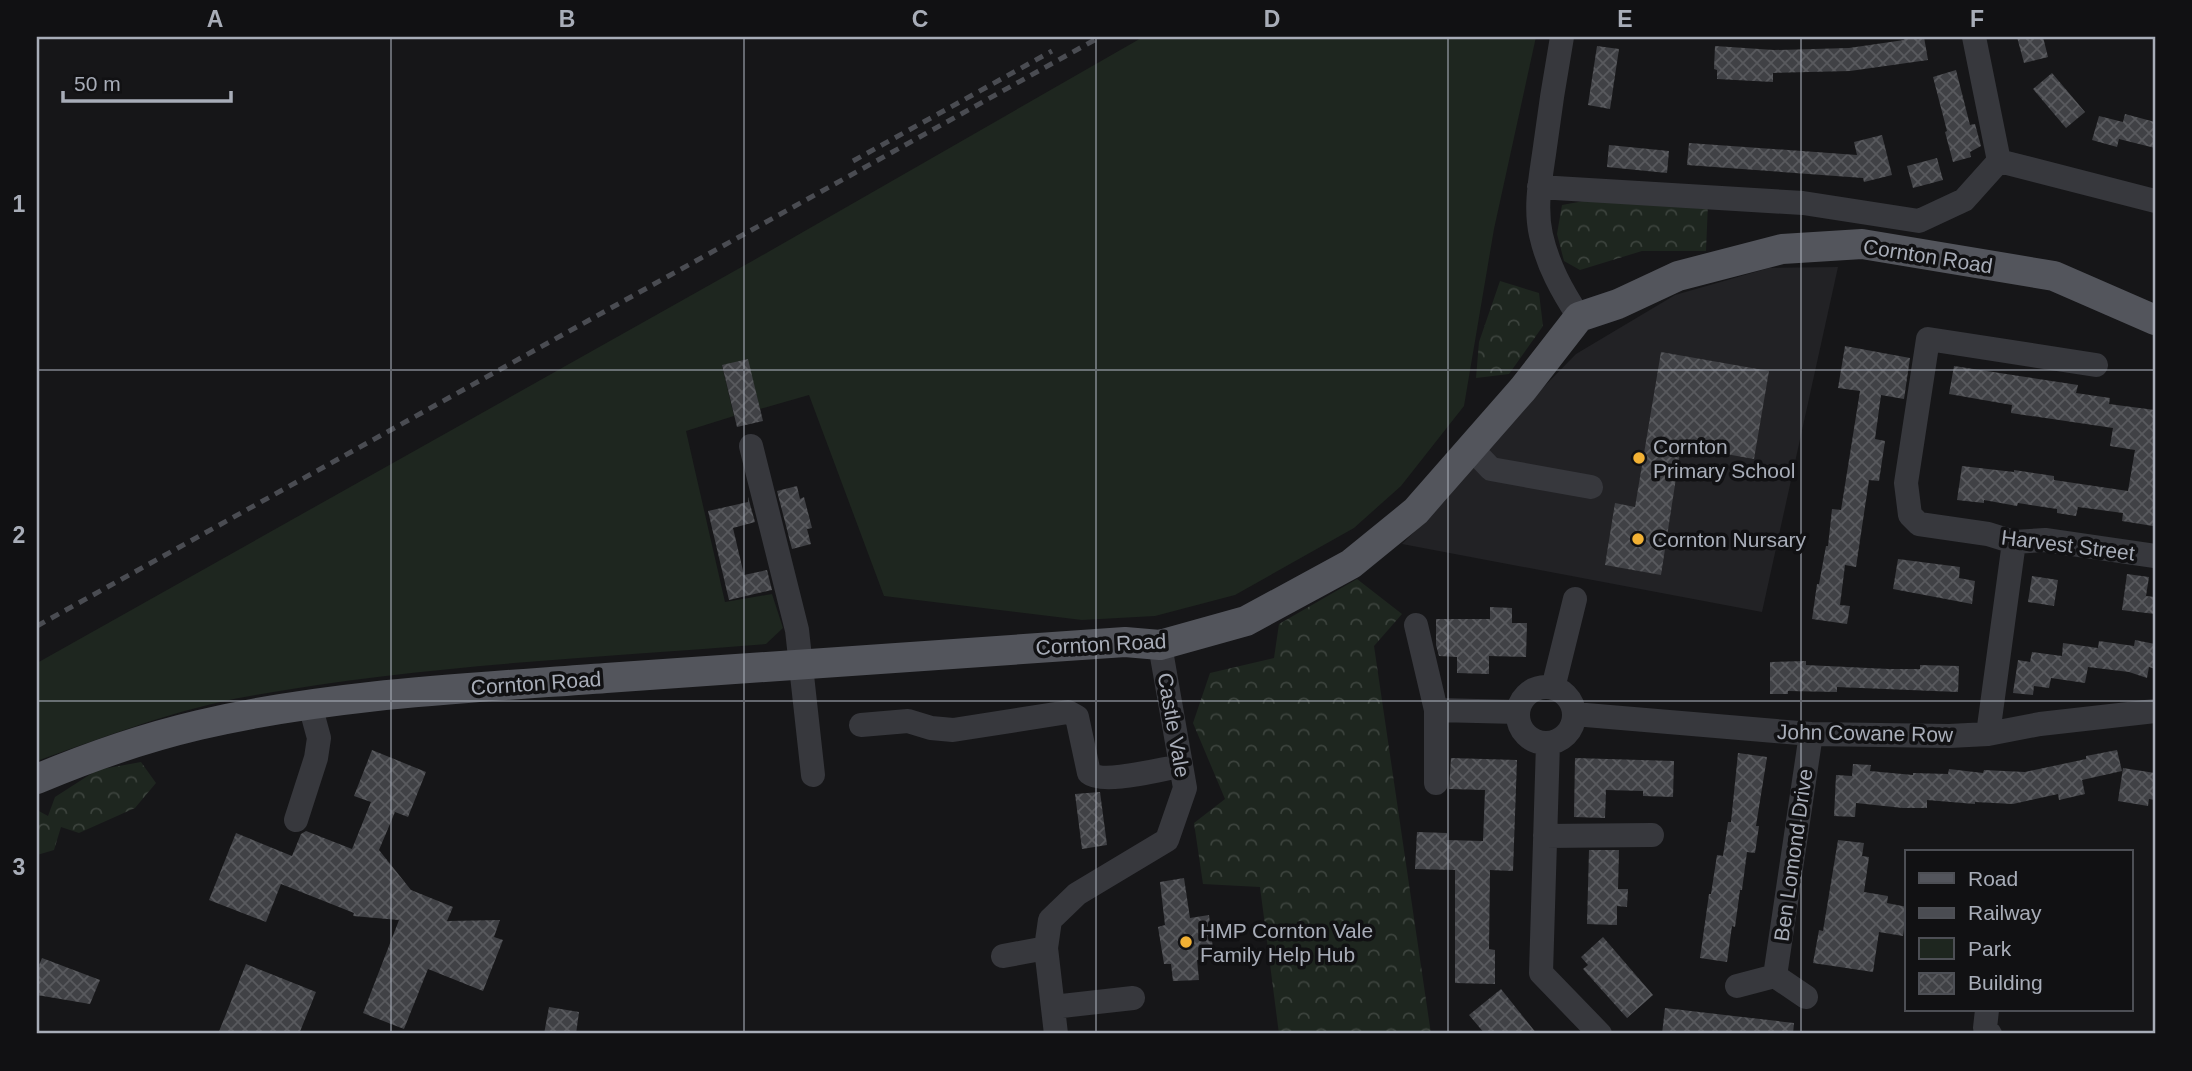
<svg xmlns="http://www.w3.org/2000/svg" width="2192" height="1071" font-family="Arial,sans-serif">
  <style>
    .built { fill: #222225 }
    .green { fill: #1e261f }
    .forest { fill: url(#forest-crowns) }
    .building { fill: url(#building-cross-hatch) }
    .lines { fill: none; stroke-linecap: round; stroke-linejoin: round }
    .minor { stroke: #37383d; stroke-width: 24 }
    .major { stroke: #53555c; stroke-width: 30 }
    .rail { stroke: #4a4c52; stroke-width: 5; stroke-dasharray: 9 7; stroke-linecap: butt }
    .grid { fill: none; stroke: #a8adb8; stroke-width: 2; stroke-opacity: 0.55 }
    .poi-dot { fill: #f2b134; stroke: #111113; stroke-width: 2.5 }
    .labels { text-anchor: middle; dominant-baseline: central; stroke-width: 7; stroke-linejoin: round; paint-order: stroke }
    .street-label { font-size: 21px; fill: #a8adb8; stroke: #111113 }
    .poi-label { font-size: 21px; fill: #a8adb8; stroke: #111113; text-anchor: start }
    .neatline { fill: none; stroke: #a8adb8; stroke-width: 2.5 }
    .grid-label { font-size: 23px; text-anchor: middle; font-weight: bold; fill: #a8adb8 }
  </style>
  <defs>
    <pattern id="forest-crowns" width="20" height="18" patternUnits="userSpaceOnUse" patternTransform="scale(1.75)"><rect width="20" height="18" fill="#1e261f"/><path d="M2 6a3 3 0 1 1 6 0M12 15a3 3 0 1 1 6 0" fill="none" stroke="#3c433d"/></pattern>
    <pattern id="building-cross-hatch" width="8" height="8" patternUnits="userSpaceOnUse" patternTransform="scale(1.75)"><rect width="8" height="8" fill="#404145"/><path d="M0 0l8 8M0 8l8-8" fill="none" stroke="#595a5e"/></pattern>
  </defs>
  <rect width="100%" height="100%" fill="#161618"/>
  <path class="built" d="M 1838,267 L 1762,612 L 1402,544 L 1444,502 L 1518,413 L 1576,354 L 1675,295 L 1769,268 Z"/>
  <path class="green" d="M 1143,37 L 1536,37 L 1494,229 L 1464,406 L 1401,486 L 1354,528 L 1235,595 L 1155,616 L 1082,620 L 884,596 L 809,395 L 760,409 L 747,359 L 722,366 L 734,416 L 686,431 L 725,602 L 772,594 L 783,628 L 766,644 C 594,658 420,665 250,696 C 176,709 107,736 37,761 L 37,663 L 754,260 Z"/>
  <path class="forest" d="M 1595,199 L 1708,203 L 1706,251 L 1642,251 L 1580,270 L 1564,261 L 1557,234 L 1562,205 Z
    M 1500,281 L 1539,293 L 1543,326 L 1509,374 L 1476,378 L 1479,342 Z
    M 1357,579 L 1402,614 L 1374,646 L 1431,1034 L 1279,1034 L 1260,887 L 1203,884 L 1194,823 L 1225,799 L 1193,723 L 1210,673 L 1274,658 L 1279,624 Z
    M 141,762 L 156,783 L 135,808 L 79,833 L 61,827 L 54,850 L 37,855 L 37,810 L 48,816 L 55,797 L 97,770 Z"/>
  <path class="building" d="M 1903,37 L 1924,37 L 1928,60 L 1850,71 L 1773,73 L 1773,82 L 1717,79 L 1717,70 L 1714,69 L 1715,46 L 1774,50 L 1849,48 L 1904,40 Z
    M 2017,37 L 2043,37 L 2048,57 L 2024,63 Z
    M 1597,46 L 1619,49 L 1610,109 L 1588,105 Z
    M 1956,70 L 1970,125 L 1975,124 L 1981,146 L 1970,152 L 1971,157 L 1953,162 L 1945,132 L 1947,131 L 1933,77 Z
    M 2052,73 L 2085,112 L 2066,128 L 2033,89 Z
    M 2125,114 L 2155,122 L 2155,148 L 2119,139 L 2117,147 L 2092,140 L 2099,116 L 2123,122 Z
    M 1882,135 L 1892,175 L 1864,182 L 1863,178 L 1687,165 L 1689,143 L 1857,155 L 1854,142 Z
    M 1609,145 L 1669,151 L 1667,173 L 1607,167 Z
    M 1937,158 L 1943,180 L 1913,188 L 1907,166 Z
    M 1845,346 L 1910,358 L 1904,399 L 1881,395 L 1875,439 L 1885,441 L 1879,481 L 1869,480 L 1856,567 L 1845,565 L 1840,605 L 1850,606 L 1847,624 L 1812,619 L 1817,584 L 1819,584 L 1826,546 L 1828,546 L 1832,509 L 1841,510 L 1860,391 L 1838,388 Z
    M 1661,352 L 1769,371 L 1754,459 L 1681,446 L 1661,575 L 1605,565 L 1615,503 L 1635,507 Z
    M 748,359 L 763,421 L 737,427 L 722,365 Z
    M 1954,366 L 2078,385 L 2076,393 L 2110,398 L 2109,404 L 2155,410 L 2155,510 L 2153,526 L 2122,521 L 2123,513 L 2078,507 L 2076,516 L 2057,513 L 2057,509 L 2018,503 L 2017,506 L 1984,500 L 1984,503 L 1957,500 L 1962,466 L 2014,472 L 2014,470 L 2054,476 L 2054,480 L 2128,491 L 2135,450 L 2110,446 L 2113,428 L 2011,413 L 2012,405 L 1949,394 Z
    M 797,486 L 800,499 L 804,497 L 812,528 L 807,529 L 811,544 L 792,549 L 777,491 Z
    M 748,497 L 755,522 L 733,528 L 744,575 L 767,570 L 772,590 L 729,600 L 708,511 L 748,502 Z
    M 1898,559 L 1960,567 L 1959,578 L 1975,581 L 1972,604 L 1893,589 Z
    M 2127,574 L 2149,577 L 2146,596 L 2155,597 L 2155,614 L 2122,610 Z
    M 2032,576 L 2058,580 L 2054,606 L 2028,602 Z
    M 1490,607 L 1512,608 L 1512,623 L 1527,623 L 1526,657 L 1489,656 L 1489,674 L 1457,673 L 1457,657 L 1439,656 L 1436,645 L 1436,619 L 1490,619 Z
    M 2135,640 L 2155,644 L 2155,669 L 2149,667 L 2147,678 L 2129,672 L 2088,667 L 2085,683 L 2051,678 L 2049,688 L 2034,686 L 2033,695 L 2013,693 L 2018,660 L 2030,662 L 2032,652 L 2062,656 L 2063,643 L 2098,648 L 2099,641 L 2134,646 Z
    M 1806,661 L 1806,665 L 1889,669 L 1920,669 L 1920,665 L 1959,666 L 1958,692 L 1837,687 L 1837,692 L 1788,691 L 1788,694 L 1770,694 L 1770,662 Z
    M 372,750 L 426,772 L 408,817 L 395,812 L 379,850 L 411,890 L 453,907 L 447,921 L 500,920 L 494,937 L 503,940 L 483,991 L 428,969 L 404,1029 L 363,1013 L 399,920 L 353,916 L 354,913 L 281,884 L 266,922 L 209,900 L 236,833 L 292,856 L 301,834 L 306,831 L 352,849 L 371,802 L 354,796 Z
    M 2117,750 L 2122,771 L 2082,780 L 2085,794 L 2059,800 L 2058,794 L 2013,804 L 1975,802 L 1975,804 L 1927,800 L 1927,808 L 1903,808 L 1856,803 L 1855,817 L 1834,816 L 1836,775 L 1852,776 L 1853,764 L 1871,765 L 1870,771 L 1913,775 L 1913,773 L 1948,774 L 1949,769 L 1983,773 L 1984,770 L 2025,772 L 2086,759 L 2086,756 Z
    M 1738,753 L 1767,757 L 1756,826 L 1759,826 L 1755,853 L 1747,852 L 1742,890 L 1740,890 L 1735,927 L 1732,926 L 1727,962 L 1700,958 L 1709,894 L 1711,894 L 1717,855 L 1723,856 L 1728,822 L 1731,822 Z
    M 1451,758 L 1517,760 L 1513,871 L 1490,870 L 1489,949 L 1495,950 L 1495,984 L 1455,983 L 1455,870 L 1415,869 L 1417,832 L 1447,833 L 1447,840 L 1483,841 L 1485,790 L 1449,789 Z
    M 1575,758 L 1674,761 L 1673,797 L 1643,796 L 1643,791 L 1606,790 L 1605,818 L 1574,817 Z
    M 2123,768 L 2155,773 L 2155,800 L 2149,799 L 2148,806 L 2118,801 Z
    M 1100,792 L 1107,845 L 1082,849 L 1075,794 Z
    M 1838,840 L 1864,843 L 1862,856 L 1869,857 L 1864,892 L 1888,896 L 1887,903 L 1907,907 L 1903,936 L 1879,932 L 1873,972 L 1813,963 L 1819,930 L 1823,931 Z
    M 1589,850 L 1619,850 L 1618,889 L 1628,889 L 1627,907 L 1617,906 L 1617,925 L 1587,924 Z
    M 1184,878 L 1190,918 L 1209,915 L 1214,958 L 1197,960 L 1199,980 L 1173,981 L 1171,964 L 1164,964 L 1158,927 L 1165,925 L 1160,882 Z
    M 1603,937 L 1653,995 L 1627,1018 L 1583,969 L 1588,965 L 1581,957 Z
    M 42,958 L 100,980 L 90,1004 L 37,995 L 37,970 Z
    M 246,964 L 316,992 L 299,1034 L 218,1034 Z
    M 1501,989 L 1537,1034 L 1485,1034 L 1469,1015 Z
    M 549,1007 L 579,1012 L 576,1034 L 544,1034 Z
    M 1665,1008 L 1794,1023 L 1793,1034 L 1662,1034 Z"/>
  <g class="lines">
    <path class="minor" d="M 1562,37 C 1555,76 1549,115 1544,154 C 1540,181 1535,208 1541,235 C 1548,266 1562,291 1579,317
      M 1974,37 L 1999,161 L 2155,201
      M 1539,187 L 1803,203 L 1919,221 L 1964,200 L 1999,161
      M 2096,365 L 1928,339 L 1906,483 L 1910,515 L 1919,524 L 1988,534 L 2014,542 L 2045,540 L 2155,556
      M 751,446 L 797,630 L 813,775
      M 1472,449 L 1491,469 L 1591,487
      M 1416,625 L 1436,710 L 1436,783
      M1518 715a28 28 0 1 1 56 0a28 28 0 1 1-56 0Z
      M 1553,688 L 1575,599
      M 1436,710 L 1518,712
      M 1574,714 L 1811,734 L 1949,736 L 1988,734 L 2040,724 L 2155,711
      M 861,725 L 908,721 L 931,728 L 953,730 L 1068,712 L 1077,717 L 1089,773 C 1103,785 1161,769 1181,766
      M 1988,734 L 2014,542
      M 1548,743 L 1541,973 L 1600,1034
      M 296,820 L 316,758 L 319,738 L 310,705
      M 1545,836 L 1652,835
      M 1003,956 L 1046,948
      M 1775,976 L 1811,734
      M 1737,986 L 1775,976 L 1806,997
      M 1053,1007 L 1133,998
      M 1987,1010 L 1985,1028 L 1990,1034
      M 1056,1034 L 1046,948 L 1050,920 L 1077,894 L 1167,840 L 1185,788 L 1160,645"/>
    <path class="major" d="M 37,779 C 89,757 144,738 199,725 C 332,694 471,688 606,678 C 779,665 952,653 1125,642 L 1160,645 L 1246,621 L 1351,564 L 1416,511 L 1523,389 L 1579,317 L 1618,304 L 1678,276 L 1782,249 L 1862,244 L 2054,276 L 2155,320"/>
    <path class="rail" d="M 853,161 L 1052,51
      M 37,626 L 1100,37"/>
  </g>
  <path class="grid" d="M 391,37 L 391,1034M 744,37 L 744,1034M 1096,37 L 1096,1034M 1448,37 L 1448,1034M 1801,37 L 1801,1034M 37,370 L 2155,370M 37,701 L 2155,701"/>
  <g class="poi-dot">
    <circle cx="1639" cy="458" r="7"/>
    <circle cx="1638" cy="539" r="7"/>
    <circle cx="1186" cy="942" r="7"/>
  </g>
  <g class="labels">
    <g class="street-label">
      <text transform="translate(1928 256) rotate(9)">Cornton Road</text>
      <text transform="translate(2068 545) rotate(7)">Harvest Street</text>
      <text transform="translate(1101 644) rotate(-3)">Cornton Road</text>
      <text transform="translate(536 683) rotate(-4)">Cornton Road</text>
      <text transform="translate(1174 725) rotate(80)">Castle Vale</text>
      <text transform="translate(1865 733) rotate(1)">John Cowane Row</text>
      <text transform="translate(1793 855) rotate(-82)">Ben Lomond Drive</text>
    </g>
    <g class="poi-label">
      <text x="1653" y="446">Cornton<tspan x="1653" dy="24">Primary School</tspan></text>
      <text x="1652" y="539">Cornton Nursary</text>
      <text x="1200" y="930">HMP Cornton Vale<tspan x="1200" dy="24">Family Help Hub</tspan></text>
    </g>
  </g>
  <rect width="2192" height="1071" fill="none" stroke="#111113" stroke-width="77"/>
  <rect x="1905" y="850" width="228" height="161" fill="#111113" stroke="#4d4f55" stroke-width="2"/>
  <rect x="1919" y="873" width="35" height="10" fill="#53555c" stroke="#4d4f55" stroke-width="2"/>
  <text x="1968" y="886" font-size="21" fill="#a8adb8">Road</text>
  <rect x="1919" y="908" width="35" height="10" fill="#4a4c52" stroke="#4d4f55" stroke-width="2"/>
  <text x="1968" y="920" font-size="21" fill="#a8adb8">Railway</text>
  <rect x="1919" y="938" width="35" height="21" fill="#1e261f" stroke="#4d4f55" stroke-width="2"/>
  <text x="1968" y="956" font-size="21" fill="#a8adb8">Park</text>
  <rect x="1919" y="973" width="35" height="21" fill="url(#building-cross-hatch)" stroke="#4d4f55" stroke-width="2"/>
  <text x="1968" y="990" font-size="21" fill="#a8adb8">Building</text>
  <path d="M63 91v10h168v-10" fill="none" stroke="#a8adb8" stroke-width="3.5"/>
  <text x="74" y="91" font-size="21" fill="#a8adb8" stroke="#111113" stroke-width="5" paint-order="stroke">50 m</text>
  <rect x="38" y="38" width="2116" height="994" class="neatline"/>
  <g class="grid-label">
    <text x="215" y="27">A</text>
    <text x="567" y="27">B</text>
    <text x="920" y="27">C</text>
    <text x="1272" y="27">D</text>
    <text x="1625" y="27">E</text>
    <text x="1977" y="27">F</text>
    <text x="19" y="212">1</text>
    <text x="19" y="543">2</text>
    <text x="19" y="875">3</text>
  </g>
</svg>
